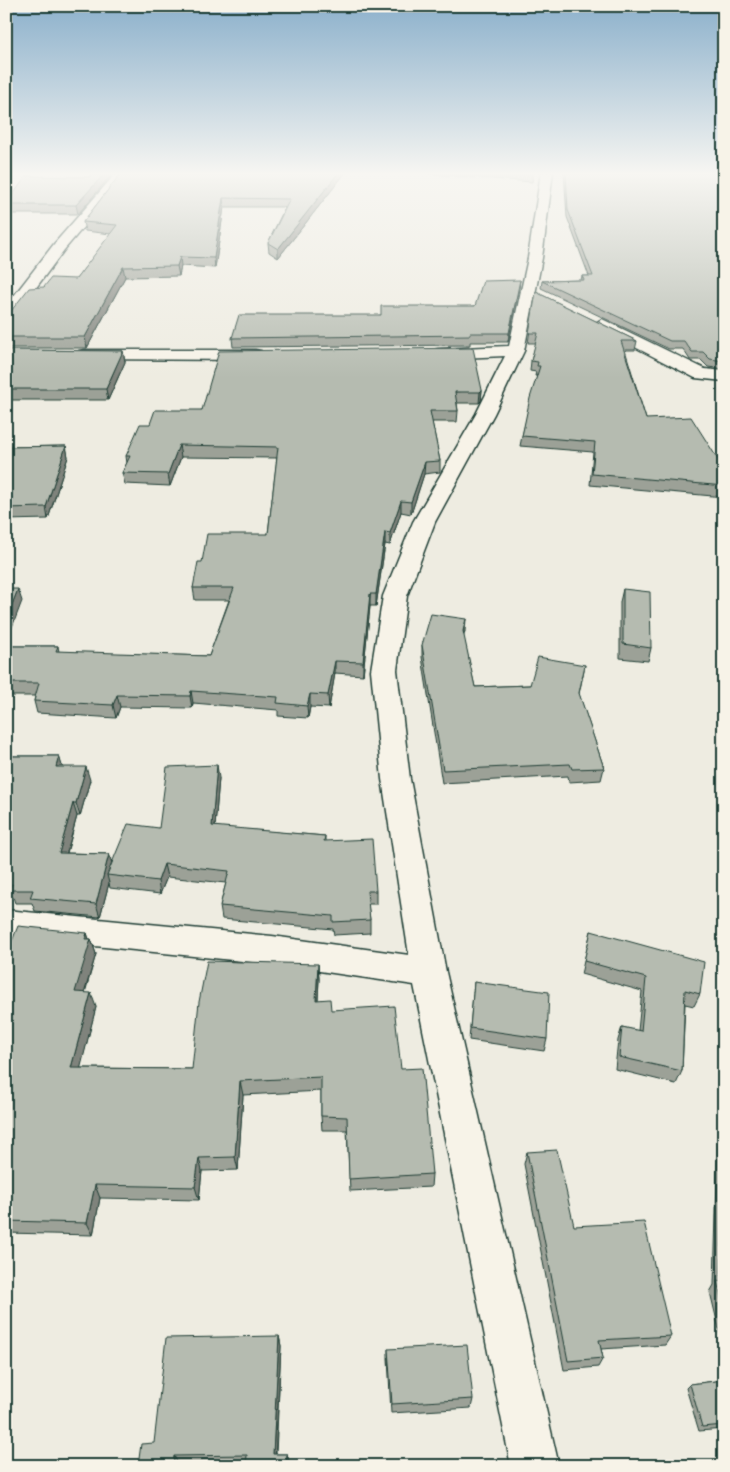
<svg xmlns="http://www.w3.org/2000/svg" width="730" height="1472" font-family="Delius,sans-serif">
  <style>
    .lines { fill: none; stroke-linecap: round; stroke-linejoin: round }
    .minor-casing { stroke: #1f3d34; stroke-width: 3 }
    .minor { fill: #f7f3e8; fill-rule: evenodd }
    .wall { fill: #9ca197; stroke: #1f3d34 }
    .shaded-wall { fill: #7f837b; stroke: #1f3d34 }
    .building { fill: #b5bbb0; stroke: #1f3d34 }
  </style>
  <rect width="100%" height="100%" fill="#eeece1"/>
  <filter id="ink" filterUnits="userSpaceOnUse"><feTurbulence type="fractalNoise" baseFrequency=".02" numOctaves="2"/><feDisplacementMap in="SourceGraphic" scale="10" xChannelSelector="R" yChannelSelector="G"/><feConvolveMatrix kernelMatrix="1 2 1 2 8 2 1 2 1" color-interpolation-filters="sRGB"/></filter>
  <g filter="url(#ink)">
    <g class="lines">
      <g class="minor-casing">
        <path id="minor" d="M 117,172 L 130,172 L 64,250 L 12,320 L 6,322 L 6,306 L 54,244 Z
          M 541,172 L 553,172 L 542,258 L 524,351 L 494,414 L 435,522 L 407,596 L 397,670 L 410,779 L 446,972 L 559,1466 L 511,1466 L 414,985 L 272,964 L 6,937 L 6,910 L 272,936 L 409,955 L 382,779 L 371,670 L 383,596 L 413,522 L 476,414 L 505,356 L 438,359 L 432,358 L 430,354 L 432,350 L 438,349 L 509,346 L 528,258 Z
          M 602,319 L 705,369 L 724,371 L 724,381 L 695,378 L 596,327 L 594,324 Z
          M 85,350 L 255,350 L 261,351 L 263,355 L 261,359 L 255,360 L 79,359 L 77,355 L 79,351 Z"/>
      </g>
      <use href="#minor" class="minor"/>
    </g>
    <path class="wall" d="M 91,172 L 114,172 L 78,214 L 8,214 L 6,204 L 90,177 Z
      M 122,172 L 346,172 L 278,258 L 269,252 L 268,243 L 285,207 L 224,207 L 215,268 L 181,266 L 179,276 L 125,277 L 87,348 L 6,348 L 6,313 L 11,311 L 44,287 L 76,279 L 111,234 L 85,231 L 83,222 Z
      M 430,172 L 534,172 L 532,182 L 430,174 Z
      M 564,172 L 724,172 L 724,369 L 708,367 L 701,360 L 690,360 L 683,349 L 669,349 L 541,288 L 542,281 L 581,280 L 582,276 L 589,276 L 567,217 Z
      M 519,289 L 508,342 L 470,342 L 470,345 L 233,347 L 232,338 L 381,315 L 475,306 Z
      M 536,292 L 637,341 L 635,350 L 625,350 L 646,419 L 719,461 L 724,461 L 724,497 L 590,485 L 593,452 L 520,446 L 522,436 L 537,376 L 535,376 L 536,372 L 530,371 L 531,361 L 536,343 L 528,343 Z
      M 6,350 L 123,351 L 125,362 L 108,400 L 11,400 L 6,407 Z
      M 482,390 L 481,401 L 479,403 L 457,403 L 458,411 L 457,422 L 432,422 L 440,461 L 440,472 L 424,474 L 411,514 L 401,512 L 390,545 L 385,544 L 376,606 L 370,606 L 363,675 L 335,673 L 329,708 L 310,707 L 308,718 L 278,716 L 278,710 L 193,703 L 192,708 L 120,707 L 116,718 L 37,713 L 34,701 L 35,696 L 6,696 L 6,646 L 58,646 L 59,652 L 209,656 L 229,600 L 195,600 L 193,588 L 202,562 L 268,534 L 277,458 L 181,457 L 170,486 L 125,484 L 122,473 L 127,463 L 126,456 L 150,424 L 202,410 Z
      M 66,446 L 68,457 L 48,519 L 6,520 L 6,447 Z
      M 623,589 L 651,648 L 648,661 L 620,658 L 620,602 Z
      M 465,631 L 463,635 L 475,687 L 530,685 L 585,665 L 579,694 L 604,768 L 601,780 L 569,782 L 568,776 L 442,783 L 422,657 L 422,645 Z
      M 6,756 L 59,756 L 62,767 L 90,780 L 80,816 L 77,816 L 67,853 L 109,854 L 112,862 L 159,828 L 219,778 L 215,827 L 325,836 L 325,841 L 376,891 L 376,904 L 368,904 L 370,920 L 370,933 L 334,935 L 333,929 L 222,919 L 220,906 L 226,883 L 167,877 L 160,894 L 110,888 L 109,883 L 100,917 L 35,911 L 32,903 L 15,903 L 13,897 L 6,897 Z
      M 591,931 L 700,994 L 694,1006 L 685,1004 L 682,1071 L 676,1084 L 615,1069 L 618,1040 L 622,1027 L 638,1031 L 642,991 L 581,974 Z
      M 87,933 L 89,939 L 91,939 L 96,954 L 85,993 L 96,1007 L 80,1068 L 192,1069 L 318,964 L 319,979 L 318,1000 L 401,1069 L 432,1174 L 431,1187 L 350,1191 L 347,1130 L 322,1130 L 321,1116 L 321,1091 L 243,1095 L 238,1170 L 202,1171 L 199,1200 L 100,1198 L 93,1235 L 6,1233 L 6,956 Z
      M 474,982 L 547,1039 L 544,1051 L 469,1040 Z
      M 724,1132 L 724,1346 L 723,1346 L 710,1292 L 714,1285 L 718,1142 Z
      M 527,1152 L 574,1226 L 671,1336 L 665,1345 L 601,1349 L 603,1358 L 598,1367 L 564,1370 L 524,1164 Z
      M 279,1336 L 281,1346 L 276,1454 L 287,1454 L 289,1461 L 178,1463 L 154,1443 Z
      M 388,1349 L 473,1399 L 471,1408 L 391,1413 L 388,1358 Z
      M 724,1380 L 724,1429 L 699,1431 L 686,1388 L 690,1384 Z"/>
    <path class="shaded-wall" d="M 106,172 L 114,172 L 78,214 L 76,205 Z
      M 339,172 L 346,172 L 278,258 L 278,249 Z
      M 223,198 L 224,207 L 215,268 L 214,258 Z
      M 180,257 L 181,266 L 179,276 L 177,266 Z
      M 123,267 L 125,277 L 87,348 L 85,337 Z
      M 520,280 L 519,289 L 508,342 L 509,333 Z
      M 123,351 L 125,362 L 108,400 L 106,389 Z
      M 8,389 L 11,400 L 6,407 L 6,392 Z
      M 482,390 L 481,401 L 479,403 L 480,392 Z
      M 179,445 L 181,457 L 170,486 L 168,474 Z
      M 66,446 L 68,457 L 48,519 L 46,507 Z
      M 425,462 L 424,474 L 411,514 L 411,502 Z
      M 401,501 L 401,512 L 390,545 L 390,533 Z
      M 385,532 L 385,544 L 376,606 L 376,594 Z
      M 18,589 L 22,601 L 6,643 L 6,620 Z
      M 370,594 L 370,606 L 363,675 L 363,662 Z
      M 466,619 L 465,631 L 462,643 L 463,631 Z
      M 335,661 L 335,673 L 329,708 L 328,695 Z
      M 191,691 L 193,703 L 192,708 L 190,696 Z
      M 310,694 L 310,707 L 308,718 L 307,706 Z
      M 117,695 L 120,707 L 116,718 L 113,705 Z
      M 59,756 L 63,769 L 56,767 Z
      M 217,765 L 219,778 L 214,839 L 212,826 Z
      M 86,767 L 90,780 L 80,816 L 76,803 Z
      M 73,803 L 77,816 L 63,866 L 59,853 Z
      M 109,854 L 113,867 L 107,875 L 109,883 L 100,917 L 96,904 Z
      M 164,864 L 167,877 L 160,894 L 158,881 Z
      M 87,933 L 90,943 L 91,939 L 96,954 L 80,1007 L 75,992 Z
      M 318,964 L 319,979 L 317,1015 L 316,1000 Z
      M 91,993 L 96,1007 L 77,1082 L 71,1068 Z
      M 240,1081 L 243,1095 L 238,1170 L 235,1157 Z
      M 199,1158 L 202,1171 L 199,1200 L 195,1187 Z
      M 95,1185 L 100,1198 L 93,1235 L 87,1223 Z
      M 279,1336 L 281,1346 L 275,1461 L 273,1454 Z
      M 287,1454 L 289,1461 L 288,1466 L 286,1466 Z
      M 174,1456 L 178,1463 L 178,1466 L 173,1466 Z"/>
    <path class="building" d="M 91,172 L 106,172 L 76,205 L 6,205 L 26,176 L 90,177 Z
      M 122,172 L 339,172 L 278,249 L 268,243 L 290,199 L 223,198 L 214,258 L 180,257 L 177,266 L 123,267 L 85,337 L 6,337 L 6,313 L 11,311 L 29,288 L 44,287 L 51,278 L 76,279 L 117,225 L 83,222 Z
      M 514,172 L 533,172 L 532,174 Z
      M 566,172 L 724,172 L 724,361 L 710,359 L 703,352 L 692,352 L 684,341 L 670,341 L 542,281 L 584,280 L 582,276 L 593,276 L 568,210 Z
      M 520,280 L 509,333 L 470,333 L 470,335 L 232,338 L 239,315 L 381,315 L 381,306 L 475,306 L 483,281 Z
      M 536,292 L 637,341 L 621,341 L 646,419 L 691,417 L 719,461 L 724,461 L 724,486 L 592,474 L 595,442 L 522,436 L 530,398 L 540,366 L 537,366 L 538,362 L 531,361 L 538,333 L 529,333 Z
      M 473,348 L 482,390 L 480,392 L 455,392 L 458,411 L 430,411 L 440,461 L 425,462 L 411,502 L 401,501 L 390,533 L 385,532 L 376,594 L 370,594 L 363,662 L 335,661 L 328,695 L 310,694 L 307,706 L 277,703 L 278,697 L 191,691 L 190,696 L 117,695 L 113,705 L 34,701 L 39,683 L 6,683 L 6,646 L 58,646 L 56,651 L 209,656 L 234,588 L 193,588 L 198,562 L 202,562 L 207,534 L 268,534 L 278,447 L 179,445 L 168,474 L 122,473 L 130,456 L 126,456 L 140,424 L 150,424 L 155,410 L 202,410 L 219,351 Z
      M 6,350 L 123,351 L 106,389 L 8,389 L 6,392 Z
      M 66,446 L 46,507 L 6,508 L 6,447 Z
      M 6,589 L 18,589 L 6,620 Z
      M 623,589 L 650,592 L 651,648 L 623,644 Z
      M 431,614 L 466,619 L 463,631 L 475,687 L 530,685 L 538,657 L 585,665 L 579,693 L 604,768 L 572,769 L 570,764 L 443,770 L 422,645 Z
      M 6,756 L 59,756 L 56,767 L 86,767 L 76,803 L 73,803 L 59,853 L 109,854 L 96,904 L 30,898 L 33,890 L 10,890 L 12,884 L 6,884 Z
      M 217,765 L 212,826 L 325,836 L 324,841 L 372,839 L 376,891 L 367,891 L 370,920 L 333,922 L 333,916 L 220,906 L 229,871 L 164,864 L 158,881 L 107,875 L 128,824 L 159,828 L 167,767 Z
      M 18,926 L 87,933 L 85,939 L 91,939 L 75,992 L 91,993 L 71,1068 L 192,1069 L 199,1002 L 207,961 L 318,964 L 316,1000 L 330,999 L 331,1010 L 394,1006 L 401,1069 L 422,1068 L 432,1174 L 349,1179 L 347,1117 L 321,1116 L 321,1077 L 240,1081 L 235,1157 L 199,1158 L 195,1187 L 95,1185 L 87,1223 L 6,1221 L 6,956 Z
      M 591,931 L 704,962 L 700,994 L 685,990 L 682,1071 L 619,1057 L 622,1027 L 641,1031 L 646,978 L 584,961 Z
      M 474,982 L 549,992 L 547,1039 L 470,1028 Z
      M 557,1150 L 574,1226 L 644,1222 L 671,1336 L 599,1340 L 603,1358 L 568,1361 L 527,1152 Z
      M 724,1163 L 724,1311 L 717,1281 L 721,1281 Z
      M 279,1336 L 273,1454 L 287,1454 L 286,1466 L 246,1466 L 247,1455 L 174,1456 L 173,1466 L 138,1466 L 141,1444 L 154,1443 L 166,1338 Z
      M 467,1345 L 473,1399 L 392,1404 L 388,1349 Z
      M 724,1380 L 724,1425 L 702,1427 L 690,1384 Z"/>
  </g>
  <linearGradient id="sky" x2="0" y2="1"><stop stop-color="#8bb0cb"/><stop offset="0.46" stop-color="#f7f6f2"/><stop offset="1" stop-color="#f7f6f2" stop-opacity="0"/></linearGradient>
  <rect width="730" height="378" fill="url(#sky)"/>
  <rect width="730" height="1472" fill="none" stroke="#f7f3e8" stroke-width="25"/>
  <rect x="12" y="12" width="705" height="1447" fill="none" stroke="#1f3d34" stroke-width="2" filter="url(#ink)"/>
</svg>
